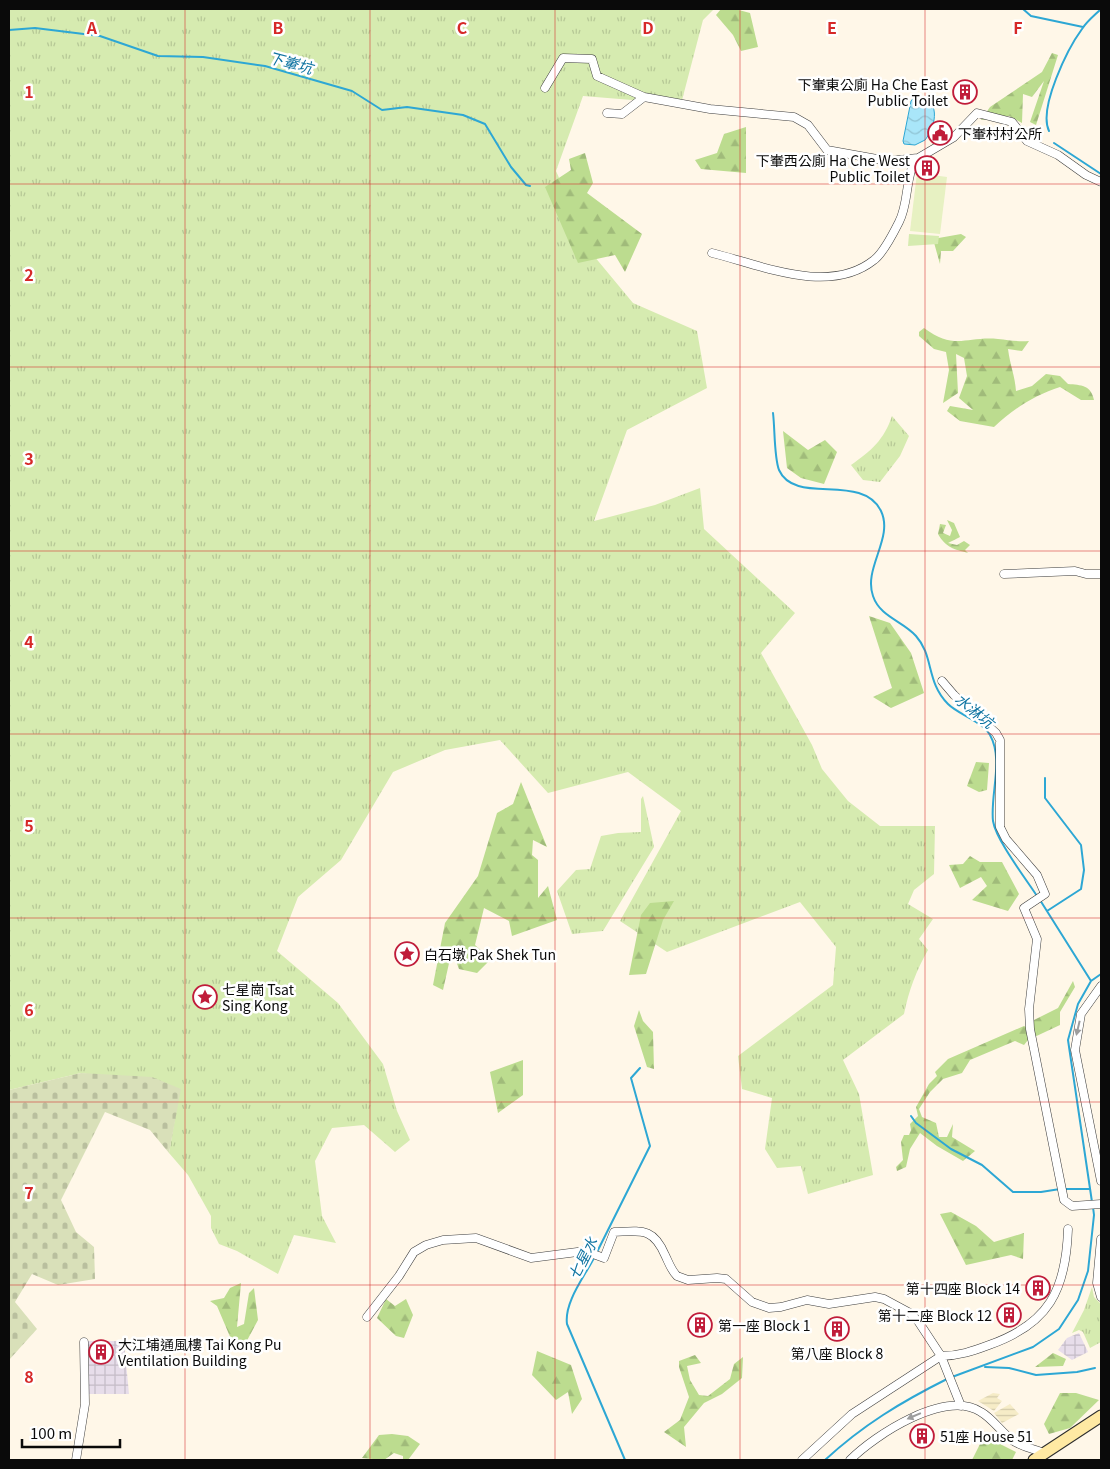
<svg xmlns="http://www.w3.org/2000/svg" width="1110" height="1469" font-family="Georgia,'Noto Sans TC',serif">
  <style>
    .industrial { fill: url(#industrial-grid) }
    .farmland { fill: url(#farmland-rules) }
    .grass { fill: url(#grass-tufts) }
    .forest { fill: url(#forest-firs) }
    .cemetery { fill: url(#cemetery-stones) }
    .garden { fill: #d6ebb0 }
    .pitch { fill: #e7f1c2 }
    .water { fill: url(#water-waves); stroke: #2da7d4 }
    .lines { fill: none; stroke-linecap: round; stroke-linejoin: round }
    .stream { stroke: #2da7d4; stroke-width: 2 }
    .street-casing { stroke: #3d3d3d; stroke-width: 9 }
    .secondary-casing { stroke: #2c2c2c; stroke-width: 13 }
    .street { stroke: #fff; stroke-width: 8 }
    .secondary { stroke: #ffe9a3; stroke-width: 11 }
    .oneway { fill: #9d9d9d }
    .grid { fill: none; stroke: #d62828; stroke-width: 1; stroke-opacity: 0.55 }
    .labels { text-anchor: middle; dominant-baseline: central; stroke-width: 5; stroke-linejoin: round; paint-order: stroke }
    .poi-label { font-size: 14px; fill: #0a0a0a; stroke: #fff; text-anchor: start }
    .water-label { font-size: 15px; font-style: italic; fill: #0f74a1; stroke: #fff }
    .grid-label { font-size: 16px; text-anchor: middle; font-weight: bold; fill: #d62828; stroke: #fff; stroke-width: 5; stroke-linejoin: round; paint-order: stroke }
  </style>
  <defs>
    <pattern id="industrial-grid" width="8" height="8" patternUnits="userSpaceOnUse" patternTransform="scale(1.25)"><rect width="8" height="8" fill="#e7ddea"/><path d="M0 4h8M4 0v8" fill="none" stroke="#c5bcc7"/></pattern>
    <pattern id="farmland-rules" width="6" height="5" patternUnits="userSpaceOnUse" patternTransform="scale(1.25)"><rect width="6" height="5" fill="#f6ecc7"/><path d="M0 2.5h6" fill="none" stroke="#d2c9aa"/></pattern>
    <pattern id="grass-tufts" width="24" height="20" patternUnits="userSpaceOnUse" patternTransform="scale(1.25)"><rect width="24" height="20" fill="#d6ebb0"/><path d="M3 7l-1-3M5 7V3M7 7l1-3M15 17l-1-3M17 17v-4M19 17l1-3" fill="none" stroke="#b6c896"/></pattern>
    <pattern id="forest-firs" width="22" height="20" patternUnits="userSpaceOnUse" patternTransform="scale(1.25)"><rect width="22" height="20" fill="#bcdc8f"/><path d="M5 1l3.5 6h-7zM16 11l3.5 6h-7z" fill="#a0bb7a"/></pattern>
    <pattern id="cemetery-stones" width="16" height="16" patternUnits="userSpaceOnUse" patternTransform="scale(1.25)"><rect width="16" height="16" fill="#d9e0b9"/><path d="M2 7V4a2 2 0 0 1 4 0v3zM10 15v-3a2 2 0 0 1 4 0v3z" fill="#b9bf9e"/></pattern>
    <pattern id="water-waves" width="16" height="10" patternUnits="userSpaceOnUse" patternTransform="scale(1.25)"><rect width="16" height="10" fill="#a9e6f9"/><path d="M0 5q4-4 8 0t8 0" fill="none" stroke="#90c4d4"/></pattern>
  </defs>
  <rect width="100%" height="100%" fill="#fff7e8"/>
  <path class="industrial" d="M 1079,1333 L 1088,1352 L 1072,1360 L 1058,1350 L 1067,1338 Z
    M 88,1341 L 124,1341 L 129,1394 L 89,1394 Z"/>
  <path class="farmland" d="M 993,1393 L 1000,1394 L 997,1398 L 1002,1401 L 994,1411 L 978,1401 Z
    M 1010,1404 L 1019,1414 L 1002,1423 L 994,1413 Z"/>
  <path class="grass" d="M 9,9 L 714,9 L 703,20 L 681,104 L 583,96 L 556,171 L 594,256 L 633,303 L 697,331 L 707,388 L 627,430 L 594,521 L 655,505 L 700,488 L 704,529 L 795,613 L 761,653 L 812,745 L 822,769 L 848,801 L 880,826 L 935,826 L 934,874 L 914,890 L 908,904 L 933,919 L 919,939 L 928,950 C 916,971 909,990 904,1014 L 843,1060 L 859,1094 L 873,1175 L 808,1194 L 801,1166 L 777,1168 L 765,1149 L 772,1098 L 742,1089 L 738,1056 L 833,985 L 836,947 L 800,902 L 667,952 L 620,921 L 681,811 L 628,772 L 548,793 L 500,740 L 445,750 L 393,772 L 341,860 L 298,897 L 277,951 L 338,1003 L 383,1064 L 397,1111 L 410,1140 L 395,1152 L 364,1125 L 332,1128 L 315,1161 L 322,1216 L 336,1243 L 294,1235 L 278,1274 L 237,1251 L 219,1244 L 211,1228 L 211,1216 L 188,1175 L 169,1153 L 180,1089 L 81,1073 L 9,1090 Z
    M 892,416 L 909,436 L 900,456 L 880,482 L 863,480 L 851,465 C 871,451 884,440 892,416 Z
    M 643,796 L 654,847 L 603,931 L 572,934 L 557,891 L 576,870 L 590,869 L 601,836 L 618,833 L 641,832 L 641,799 Z
    M 1092,1287 L 1094,1297 L 1101,1304 L 1101,1342 L 1090,1348 L 1083,1332 L 1079,1330 L 1072,1333 L 1084,1310 Z"/>
  <path class="forest" d="M 721,9 L 735,9 L 750,13 L 758,47 L 741,51 L 733,35 L 716,15 Z
    M 1052,53 L 1058,55 L 1036,125 L 1030,122 L 1044,81 L 1032,97 L 1023,94 L 1022,123 L 1009,116 L 981,120 L 990,107 L 1042,72 Z
    M 746,127 L 746,173 L 701,169 L 695,160 L 717,153 L 724,134 Z
    M 585,153 L 593,183 L 587,193 L 642,234 L 625,272 L 615,255 L 578,263 L 545,187 L 571,170 L 569,159 Z
    M 961,234 L 966,237 L 953,251 L 941,251 L 940,264 L 933,239 Z
    M 924,328 C 955,351 966,336 998,339 C 1009,340 1018,342 1029,341 L 1022,351 L 1008,349 C 1010,365 1015,376 1016,391 L 1032,386 L 1046,374 L 1060,376 L 1068,384 C 1081,385 1091,385 1094,400 L 1081,400 L 1060,387 C 1035,395 1013,409 994,427 L 960,421 L 947,411 L 950,406 L 973,410 L 959,398 L 967,376 L 964,358 L 956,354 L 958,393 L 943,403 L 949,370 L 946,352 L 934,349 L 919,336 L 919,332 Z
    M 783,431 L 808,450 L 825,440 L 837,452 L 824,484 L 801,478 L 787,468 Z
    M 947,520 L 954,523 L 960,537 L 948,543 L 957,545 L 964,541 L 970,545 L 965,550 L 968,553 C 954,549 946,548 938,534 L 940,524 L 946,525 L 943,533 L 950,536 L 952,530 Z
    M 869,616 L 890,623 L 911,653 L 924,693 L 891,708 L 873,697 L 892,688 Z
    M 976,762 L 989,763 L 987,790 L 979,792 L 967,786 Z
    M 521,782 L 547,847 L 533,840 L 532,855 L 538,860 L 538,898 L 548,886 L 557,920 L 512,936 L 509,921 L 484,908 L 475,945 L 491,959 L 477,973 L 459,969 L 452,950 L 443,990 L 433,985 L 445,923 L 478,876 L 497,813 L 513,804 Z
    M 970,856 L 980,862 L 1002,862 L 1019,894 L 1008,911 L 972,900 L 987,886 L 981,877 L 960,888 L 949,865 L 963,864 Z
    M 674,901 L 663,920 L 646,974 L 629,975 L 641,915 L 650,903 Z
    M 1073,981 L 1075,987 L 1060,1012 L 1060,1025 L 1028,1040 L 1024,1045 L 1015,1041 L 970,1060 L 962,1073 L 943,1079 L 930,1092 L 919,1109 L 922,1117 L 936,1123 L 939,1137 L 947,1137 L 953,1124 L 952,1137 L 975,1151 L 963,1161 L 937,1146 L 920,1133 L 910,1149 L 906,1167 L 897,1171 L 896,1167 L 903,1160 L 901,1142 L 904,1135 L 909,1135 L 911,1130 L 910,1124 L 918,1116 L 916,1107 L 929,1084 L 937,1076 L 935,1072 L 948,1059 L 1024,1026 L 1030,1029 L 1032,1021 L 1058,1008 Z
    M 639,1010 L 643,1021 L 653,1032 L 654,1069 L 647,1067 L 634,1026 Z
    M 523,1060 L 523,1095 L 498,1113 L 490,1072 Z
    M 951,1212 L 976,1226 L 994,1242 L 1024,1233 L 1023,1259 L 1011,1255 L 966,1265 L 940,1214 Z
    M 241,1283 L 237,1327 L 244,1324 L 249,1293 L 254,1288 L 258,1320 L 243,1348 L 234,1346 L 217,1306 L 210,1301 L 224,1298 L 230,1288 Z
    M 386,1299 L 395,1306 L 406,1299 L 413,1315 L 404,1338 L 396,1336 L 377,1318 Z
    M 537,1351 L 571,1365 L 582,1399 L 572,1414 L 568,1392 L 556,1400 L 532,1375 Z
    M 1053,1353 L 1066,1359 L 1063,1366 L 1035,1367 Z
    M 695,1355 L 701,1363 L 687,1366 L 690,1380 L 699,1395 L 708,1396 L 730,1379 L 734,1364 L 743,1357 L 742,1378 L 722,1394 L 704,1403 L 684,1427 L 686,1447 L 664,1432 L 680,1420 L 689,1397 L 679,1367 L 679,1361 Z
    M 1060,1393 L 1076,1393 L 1099,1400 L 1070,1428 L 1049,1434 L 1044,1424 Z
    M 392,1434 L 408,1436 L 420,1444 L 408,1460 L 403,1460 L 403,1456 L 394,1453 L 384,1460 L 362,1458 L 379,1435 Z
    M 984,1436 L 1016,1452 L 1012,1460 L 972,1460 Z"/>
  <path class="cemetery" d="M 81,1073 L 152,1077 L 181,1089 L 169,1153 L 150,1130 L 105,1112 L 61,1200 L 76,1232 L 94,1247 L 95,1279 L 58,1285 L 32,1274 L 15,1302 L 37,1329 L 9,1360 L 9,1090 Z"/>
  <path class="garden" d="M 909,234 L 939,236 L 938,244 L 908,246 Z"/>
  <path class="pitch" d="M 917,173 L 947,177 L 940,234 L 910,231 Z"/>
  <path class="water" d="M 916,95 C 941,98 937,125 925,140 L 915,145 L 904,144 L 903,141 L 911,101 Z"/>
  <g class="lines">
    <path class="stream" d="M 1023,9 L 1031,16 L 1083,27
      M 9,30 L 35,28 L 100,36 L 158,56 L 203,57 L 265,66 L 352,91 L 382,110 L 407,107 L 463,115 L 485,124 L 511,167 L 526,185 L 530,186
      M 1049,131 C 1038,108 1068,48 1082,29 C 1087,21 1095,15 1101,9
      M 1054,143 L 1101,174
      M 773,413 C 775,429 774,457 779,470 C 795,506 862,472 881,511 C 894,538 863,568 873,596 C 880,617 903,621 916,636 C 934,656 926,682 948,704 C 959,715 982,721 990,735 C 1004,760 990,794 993,821 C 996,840 1026,879 1037,896
      M 1045,778 L 1045,798 L 1081,845 L 1084,870 L 1081,889 L 1047,911
      M 1040,900 L 1091,981
      M 911,1116 L 916,1123 L 951,1149 L 982,1165 L 1013,1192 L 1041,1192 L 1060,1189
      M 1065,1189 L 1090,1189
      M 1092,1202 L 1068,1040 L 1078,1004 L 1091,981 L 1101,974
      M 597,1252 L 650,1146 L 631,1078 L 640,1068
      M 595,1256 C 585,1276 564,1302 567,1324 L 625,1460
      M 985,1367 L 1009,1368 L 1036,1375 L 1077,1372 L 1095,1368
      M 952,1377 L 1033,1347 L 1059,1329 L 1078,1300 L 1088,1271 L 1094,1215 L 1093,1207
      M 825,1460 C 863,1425 901,1402 947,1379"/>
    <g class="street-casing">
      <path id="street" d="M 545,88 L 563,58 L 592,59 L 597,76 L 644,97
        M 607,113 L 622,114 L 644,97 L 710,109 L 794,117 L 808,125 L 827,150 L 888,161 L 918,158
        M 712,253 C 761,265 829,296 874,260 C 882,254 894,232 899,222 C 909,203 905,179 915,160 L 954,137 L 977,113 L 1012,122 L 1027,141 L 1058,155 L 1086,175 L 1101,182
        M 1004,574 L 1075,571 L 1086,574 L 1101,574
        M 942,681 L 954,695 L 996,733 L 1000,740 L 1000,827 L 1006,839 L 1037,875 L 1045,894 L 1024,908 L 1037,939 L 1029,1009 L 1030,1029 L 1064,1200 L 1072,1206 L 1101,1204
        M 1101,986 L 1081,1014 L 1075,1050 L 1101,1181
        M 1101,1239 L 1097,1283 L 1101,1297
        M 367,1317 L 399,1276 L 414,1252 L 426,1245 L 443,1240 L 476,1238 L 531,1258 L 585,1251 L 604,1258 L 614,1232 C 641,1231 653,1227 665,1255 C 669,1263 671,1270 677,1276 L 688,1280 L 717,1278 L 726,1279 L 752,1302 L 769,1308 L 781,1307 L 807,1300 L 829,1304 L 875,1297 L 884,1299 L 910,1313 L 918,1321 L 941,1356 L 961,1406
        M 941,1356 C 959,1356 973,1351 989,1345 C 1049,1324 1066,1290 1068,1229
        M 76,1460 L 85,1404 L 84,1342
        M 802,1460 L 852,1414 L 941,1356
        M 850,1460 C 875,1435 945,1389 981,1412 C 993,1419 1001,1432 1012,1440 C 1022,1447 1034,1449 1044,1453"/>
    </g>
    <g class="secondary-casing">
      <path id="secondary" d="M 1034,1460 L 1101,1416"/>
    </g>
    <use href="#street" class="street"/>
    <use href="#secondary" class="secondary"/>
  </g>
  <defs><path id="oneway-solid" d="M-6-.8H1V-3.2L6.5 0L1 3.2V.8H-6Z" transform="scale(1.25)"/></defs>
  <g class="oneway">
    <use href="#oneway-solid" transform="translate(1078 1028) rotate(103)"/>
    <use href="#oneway-solid" transform="translate(914 1416) rotate(157)"/>
  </g>
  <path class="grid" d="M 185,9 L 185,1460M 370,9 L 370,1460M 555,9 L 555,1460M 740,9 L 740,1460M 925,9 L 925,1460M 9,184 L 1101,184M 9,367 L 1101,367M 9,551 L 1101,551M 9,734 L 1101,734M 9,918 L 1101,918M 9,1102 L 1101,1102M 9,1285 L 1101,1285"/>
  <defs>
    <g id="building-ring" transform="scale(1.25)"><circle r="9.5" fill="#fff" stroke="#c01c3a" stroke-width="1.5"/><path d="M-4-6H4V6H1V3H-1V6H-4ZM-2.5-4.3h1.7v1.8h-1.7ZM.8-4.3h1.7v1.8H.8ZM-2.5-1h1.7V.8h-1.7ZM.8-1h1.7V.8H.8Z" fill="#c01c3a"/></g>
    <g id="civic-ring" transform="scale(1.25)"><circle r="9.5" fill="#fff" stroke="#c01c3a" stroke-width="1.5"/><path d="M-.6-6.5H3V-4.5H.6V-3L4-1V1h2V6H-6V1h2V-1L-.6-3ZM-1.2 2.5V6h2.4V2.5Z" fill="#c01c3a"/></g>
    <g id="sight-ring" transform="scale(1.25)"><circle r="9.5" fill="#fff" stroke="#c01c3a" stroke-width="1.5"/><path d="M0-6L1.8-2.2L6-1.7L2.9 1.2L3.7 5.4L0 3.3L-3.7 5.4L-2.9 1.2L-6-1.7L-1.8-2.2Z" fill="#c01c3a"/></g>
  </defs>
  <g fill-rule="evenodd">
    <use href="#building-ring" x="965" y="92"/>
    <use href="#civic-ring" x="940" y="133"/>
    <use href="#building-ring" x="927" y="168"/>
    <use href="#sight-ring" x="407" y="954"/>
    <use href="#sight-ring" x="205" y="997"/>
    <use href="#building-ring" x="1038" y="1288"/>
    <use href="#building-ring" x="1009" y="1315"/>
    <use href="#building-ring" x="700" y="1325"/>
    <use href="#building-ring" x="837" y="1329"/>
    <use href="#building-ring" x="101" y="1352"/>
    <use href="#building-ring" x="922" y="1436"/>
  </g>
  <g class="labels">
    <g class="poi-label">
      <text x="948" y="84" text-anchor="end">下輋東公廁 Ha Che East<tspan x="948" dy="16">Public Toilet</tspan></text>
      <text x="958" y="133">下輋村村公所</text>
      <text x="910" y="160" text-anchor="end">下輋西公廁 Ha Che West<tspan x="910" dy="16">Public Toilet</tspan></text>
      <text x="424" y="954">白石墩 Pak Shek Tun</text>
      <text x="222" y="989">七星崗 Tsat<tspan x="222" dy="16">Sing Kong</tspan></text>
      <text x="1020" y="1288" text-anchor="end">第十四座 Block 14</text>
      <text x="992" y="1315" text-anchor="end">第十二座 Block 12</text>
      <text x="718" y="1325">第一座 Block 1</text>
      <text x="118" y="1344">大江埔通風樓 Tai Kong Pu<tspan x="118" dy="16">Ventilation Building</tspan></text>
      <text x="837" y="1353" text-anchor="middle">第八座 Block 8</text>
      <text x="940" y="1436">51座 House 51</text>
    </g>
    <g class="water-label">
      <text transform="translate(291 62) rotate(15)">下輋坑</text>
      <text transform="translate(975 710) rotate(39)">水淋坑</text>
      <text transform="translate(582 1258) rotate(-63)">七星水</text>
    </g>
  </g>
  <g class="grid-label">
    <text x="92" y="34">A</text>
    <text x="278" y="34">B</text>
    <text x="462" y="34">C</text>
    <text x="648" y="34">D</text>
    <text x="832" y="34">E</text>
    <text x="1018" y="34">F</text>
    <text x="29" y="98">1</text>
    <text x="29" y="281">2</text>
    <text x="29" y="465">3</text>
    <text x="29" y="648">4</text>
    <text x="29" y="832">5</text>
    <text x="29" y="1016">6</text>
    <text x="29" y="1199">7</text>
    <text x="29" y="1383">8</text>
  </g>
  <rect width="1110" height="1469" fill="none" stroke="#0a0a0a" stroke-width="20"/>
  <path d="M22 1439v8h98v-8" fill="none" stroke="#0a0a0a" stroke-width="2.5"/>
  <text x="30" y="1439" font-size="15" fill="#0a0a0a" stroke="#ffffff" stroke-width="4" paint-order="stroke">100 m</text>
</svg>
